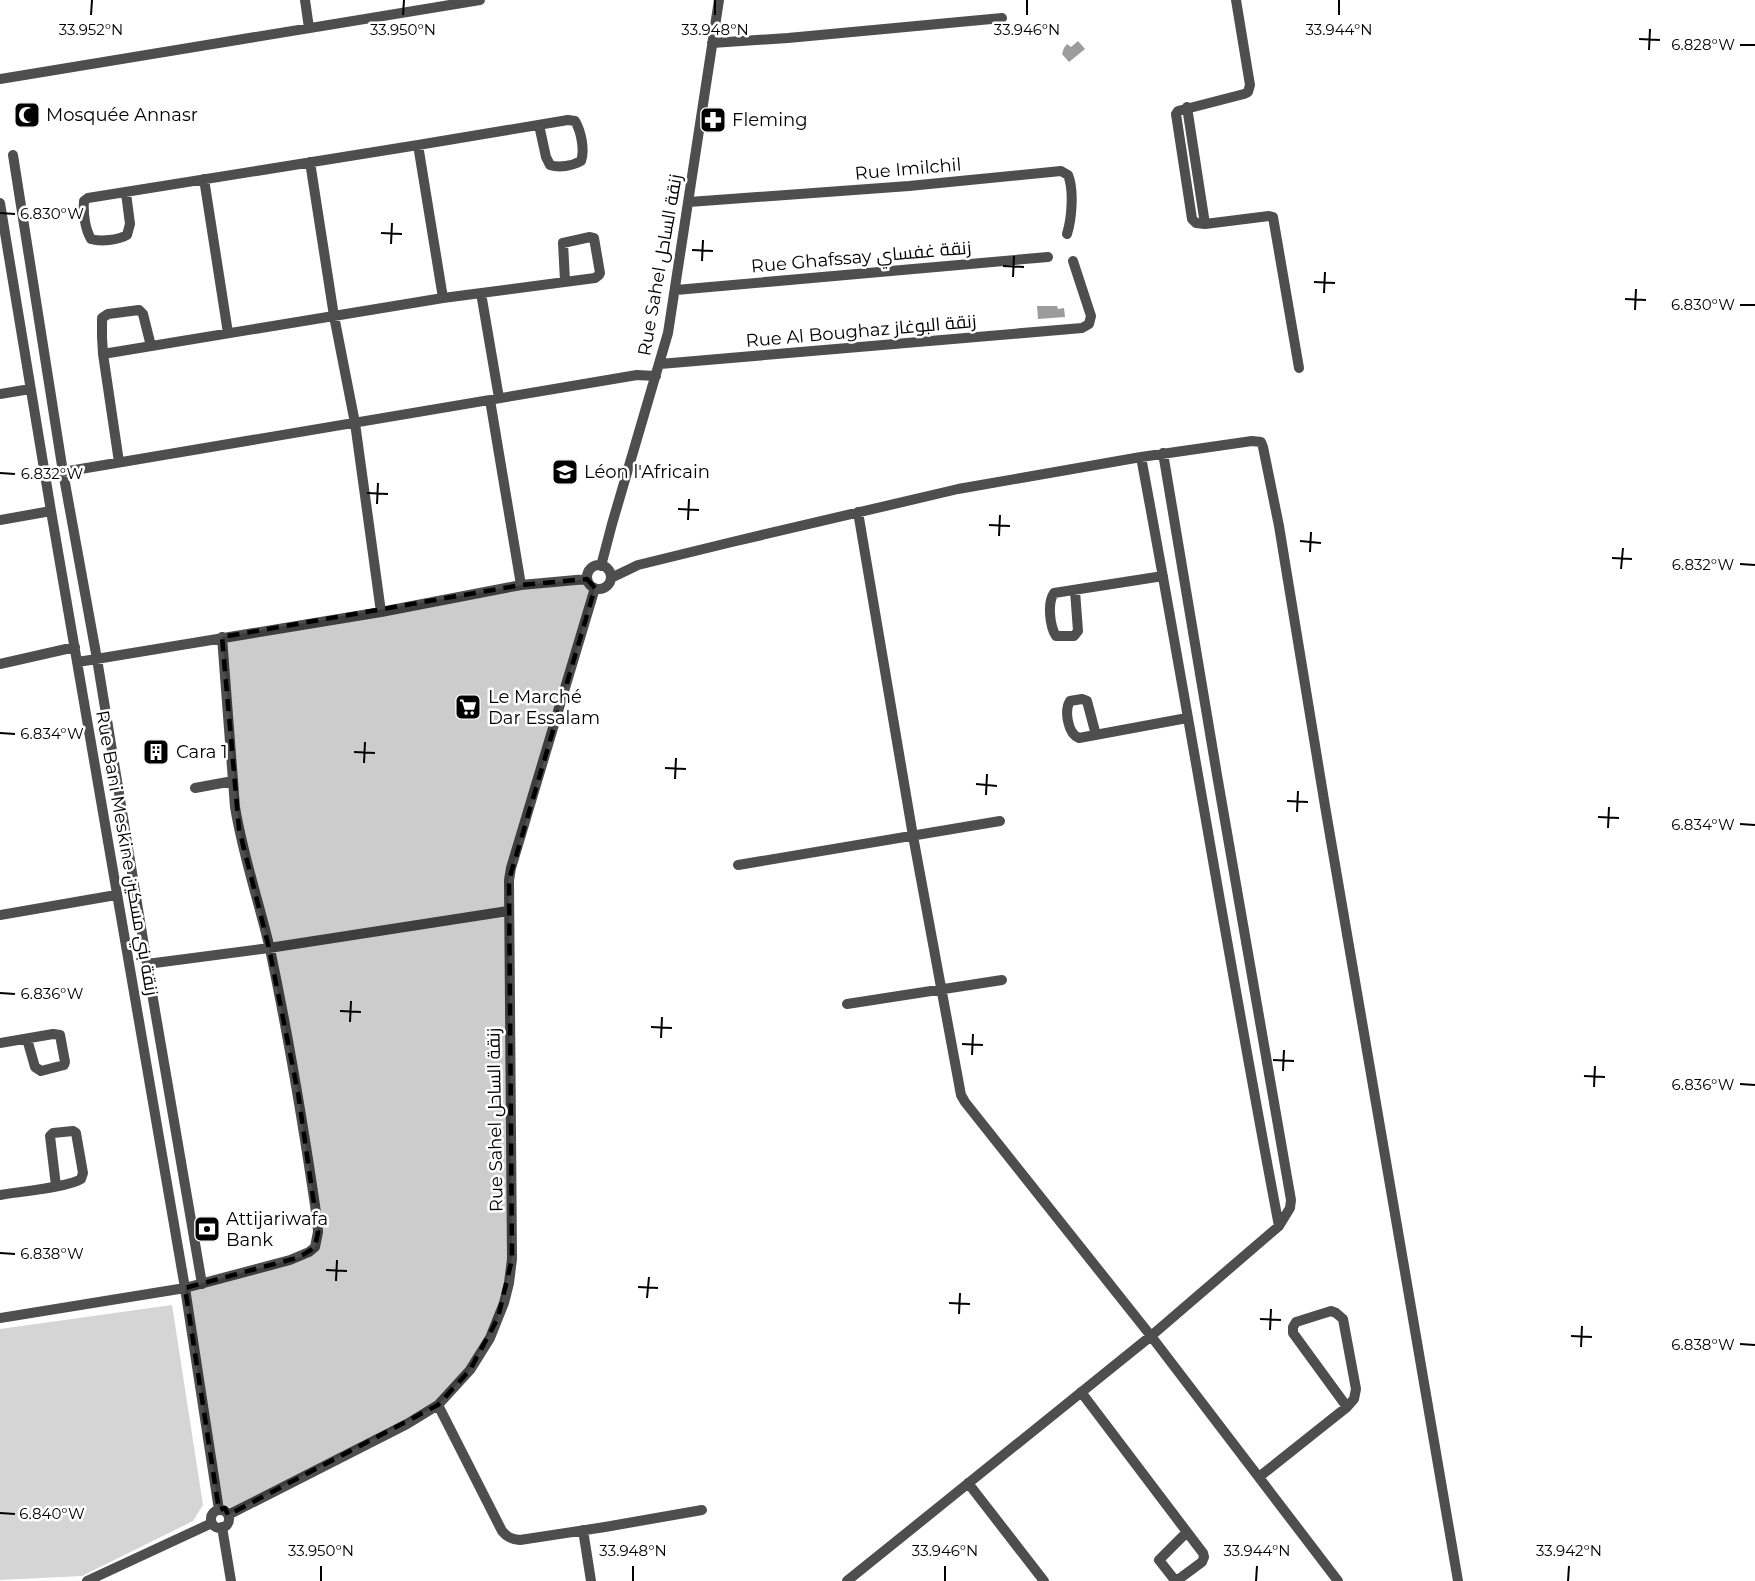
<svg xmlns="http://www.w3.org/2000/svg" width="1755" height="1581" font-family="Montserrat,Cairo,sans-serif">
  <style>
    .green { fill: #d5d5d5 }
    .water { fill: #9c9c9c }
    .lines { fill: none; stroke-linecap: round; stroke-linejoin: round }
    .minor { stroke: #4e4e4e; stroke-width: 10 }
    .marked { fill: #000; fill-opacity: 0.2; stroke: #000; stroke-width: 4.5; stroke-dasharray: 12 8; stroke-linejoin: round }
    .ticks { fill: none; stroke: #000; stroke-width: 2 }
    .labels { text-anchor: middle; dominant-baseline: central; stroke-width: 5; stroke-linejoin: round; paint-order: stroke }
    .poi-label { font-size: 18px; fill: #000; stroke: #fff; text-anchor: start }
    .street-label { font-size: 18px; fill: #000; stroke: #fff }
    .ticks-label { font-size: 15px; text-anchor: middle; fill: #000; stroke: #fff; stroke-width: 5; stroke-linejoin: round; paint-order: stroke }
  </style>
  <rect width="100%" height="100%" fill="#fff"/>
  <path class="green" d="M 172,1305 L 203,1505 L 193,1521 L 82,1576 L 0,1580 L 0,1329 Z"/>
  <path class="water" d="M 1078,41 L 1085,49 L 1069,62 L 1062,54 L 1064,48 L 1067,44 L 1071,47 Z
    M 1037,306 L 1057,306 L 1058,309 L 1064,308 L 1065,317 L 1038,319 Z"/>
  <g class="lines">
    <path class="minor" d="M 305,0 L 309,28
      M 1236,0 L 1250,85 L 1248,92 L 1244,94 L 1178,111 L 1176,114 L 1192,219 L 1196,223 L 1205,224 L 1269,216 L 1273,217 L 1299,368
      M 712,43 L 788,38 L 1002,18
      M 0,79 L 480,0
      M 1187,107 L 1205,224
      M 418,145 L 443,298
      M 13,155 L 63,472 L 97,659 L 147,964 L 202,1284
      M 310,162 L 334,316 L 355,423 L 381,612
      M 204,179 L 228,333
      M 126,193 L 130,224 L 127,235 C 118,240 101,242 91,239 C 85,229 83,213 84,201 L 88,198 L 418,145 L 568,120 L 575,121 C 581,131 585,150 581,161 C 572,166 559,168 550,165 L 546,157 L 539,125
      M 689,202 L 909,186 L 1061,171 L 1068,175 C 1074,189 1072,218 1067,234
      M 0,203 L 51,511 L 185,1288 L 219,1510
      M 676,290 L 1048,257
      M 481,293 L 499,398
      M 103,354 L 443,298 L 595,278 L 599,275 L 600,273 L 594,238 L 590,237 L 563,243 L 565,281
      M 660,364 L 1082,328 L 1089,324 L 1091,316 L 1073,261
      M 0,394 L 30,389
      M 490,400 L 521,585
      M 1141,457 C 1189,713 1230,970 1279,1226
      M 119,462 L 103,354 L 102,337 L 102,318 L 108,314 L 139,310 L 143,314 L 151,346
      M 45,475 L 637,375 L 656,376
      M 858,512 L 913,836 L 961,1095 L 965,1102 L 1151,1336 L 1338,1581
      M 0,520 L 51,511
      M587 577a12 12 0 1 1 24 0a12 12 0 1 1-24 0Z
      M 601,566 L 612,524 L 668,333 L 719,0
      M 611,578 L 638,565 L 732,542 L 958,489 L 1141,457 L 1252,441 L 1261,442 L 1263,447 L 1279,526 L 1325,806 L 1458,1581
      M 1075,591 L 1078,631 L 1074,636 L 1056,636 C 1050,627 1047,603 1054,593 L 1163,576
      M 78,662 L 381,612 L 521,585 L 587,579
      M 0,664 L 75,647
      M 1096,735 L 1087,701 L 1082,699 L 1070,701 C 1064,711 1068,734 1079,738 L 1187,718
      M 195,788 L 233,781
      M 738,865 L 1000,821
      M 0,915 L 116,895
      M 147,964 L 269,948 L 508,911
      M 847,1004 L 1002,980
      M 0,1043 L 53,1034 L 60,1035 L 65,1062 L 64,1065 L 41,1071 L 35,1067 L 27,1039
      M 0,1195 C 17,1192 70,1187 81,1179 L 83,1173 L 76,1133 L 73,1131 L 53,1133 L 50,1136 L 56,1186
      M 1331,1311 L 1336,1313 L 1343,1319 L 1356,1389 L 1354,1399 L 1347,1407 L 1293,1333 L 1293,1327 L 1296,1322 Z
      M 0,1318 L 185,1288 L 290,1260 L 309,1252 L 315,1247 L 318,1232 L 317,1219 C 304,1129 289,1039 270,949 C 259,902 243,856 235,807 L 222,637
      M 1081,1392 L 1187,1532 L 1203,1553 L 1204,1557 L 1202,1562 L 1179,1579 L 1174,1579 L 1159,1560 L 1187,1532
      M 438,1405 L 502,1531 C 507,1537 511,1539 520,1540 L 605,1527 L 702,1510
      M 1259,1477 L 1347,1407
      M 968,1483 L 1044,1581
      M211 1519a9 9 0 1 1 18 0a9 9 0 1 1-18 0Z
      M 228,1515 L 407,1424 L 438,1405 L 470,1370 L 490,1338 L 504,1303 L 509,1283 L 512,1259 L 509,880 L 511,868 L 595,588
      M 222,1527 L 231,1581
      M 583,1530 L 591,1581
      M 87,1581 L 212,1523
      M 847,1581 L 1151,1336 L 1279,1226 L 1290,1208 L 1291,1200 L 1217,775 L 1163,453"/>
  </g>
  <path class="marked" d="M 587,579 L 595,588 L 509,880 L 512,1259 L 498,1318 L 470,1370 L 438,1405 L 228,1515 L 225,1508 L 219,1510 L 185,1288 L 300,1257 L 315,1247 L 318,1232 L 298,1093 L 269,948 L 239,829 L 222,637 L 521,585 Z"/>
  <path class="ticks" d="M 91,15 L 92,0M 403,15 L 404,0M 715,15 L 715,0M 1027,15 L 1027,0M 1339,15 L 1339,0M 1639,39 L 1660,40M 1740,45 L 1755,45M 1649,50 L 1650,29M 0,213 L 15,214M 381,233 L 402,234M 391,244 L 392,223M 692,250 L 713,251M 702,261 L 703,240M 1003,266 L 1024,267M 1013,277 L 1014,256M 1314,282 L 1335,283M 1324,293 L 1325,272M 1625,299 L 1646,300M 1740,305 L 1755,305M 1635,310 L 1636,289M 0,473 L 15,474M 367,493 L 388,494M 377,504 L 378,483M 678,509 L 699,510M 688,520 L 689,499M 989,525 L 1010,526M 999,536 L 1000,515M 1300,541 L 1321,543M 1310,552 L 1311,532M 1612,558 L 1632,559M 1740,564 L 1755,565M 1621,569 L 1623,548M 0,733 L 15,734M 354,752 L 375,753M 364,763 L 365,742M 665,768 L 686,769M 675,779 L 676,758M 976,784 L 997,786M 986,795 L 987,774M 1287,801 L 1308,802M 1297,812 L 1298,791M 1598,817 L 1619,818M 1740,824 L 1755,825M 1608,828 L 1609,807M 0,993 L 15,994M 340,1011 L 361,1012M 350,1022 L 351,1001M 651,1027 L 672,1028M 661,1038 L 662,1017M 962,1044 L 983,1045M 972,1055 L 973,1034M 1273,1060 L 1294,1061M 1283,1071 L 1284,1050M 1584,1076 L 1605,1077M 1740,1084 L 1755,1085M 1594,1087 L 1595,1066M 0,1253 L 15,1254M 326,1270 L 347,1271M 336,1281 L 337,1260M 638,1287 L 658,1288M 647,1298 L 649,1277M 949,1303 L 970,1304M 959,1314 L 960,1293M 1260,1319 L 1281,1320M 1270,1330 L 1271,1309M 1571,1336 L 1592,1337M 1740,1344 L 1755,1345M 1581,1347 L 1582,1326M 0,1513 L 15,1514M 321,1581 L 321,1566M 633,1581 L 633,1566M 945,1581 L 945,1566M 1256,1581 L 1257,1566M 1568,1581 L 1569,1566"/>
  <defs>
    <g id="mosque-square" transform="scale(1.35)"><rect x="-9" y="-9" width="18" height="18" rx="4" fill="#000" stroke="#fff"/><path d="M3.5-4.9A6 6 0 1 0 3.5 4.9A5 5 0 1 1 3.5-4.9Z" fill="#fff"/></g>
    <g id="pharmacy-square" transform="scale(1.35)"><rect x="-9" y="-9" width="18" height="18" rx="4" fill="#000" stroke="#fff"/><path d="M-2-6h4v4h4v4h-4v4h-4v-4h-4v-4h4Z" fill="#fff"/></g>
    <g id="school-square" transform="scale(1.35)"><rect x="-9" y="-9" width="18" height="18" rx="4" fill="#000" stroke="#fff"/><path d="M0-5L7-2L0 1L-7-2ZM-4 1L0 2.5L4 1V4Q0 6-4 4Z" fill="#fff"/></g>
    <g id="supermarket-square" transform="scale(1.35)"><rect x="-9" y="-9" width="18" height="18" rx="4" fill="#000" stroke="#fff"/><path d="M-6-5.5h2.5l.6 2H6L4.5 2H-2.5L-4.4-4H-6ZM-1.5 3.2a1.3 1.3 0 1 0 .1 0ZM3 3.2a1.3 1.3 0 1 0 .1 0Z" fill="#fff"/></g>
    <g id="building-square" transform="scale(1.35)"><rect x="-9" y="-9" width="18" height="18" rx="4" fill="#000" stroke="#fff"/><path d="M-4-6H4V6H1V3H-1V6H-4ZM-2.5-4.3h1.7v1.8h-1.7ZM.8-4.3h1.7v1.8H.8ZM-2.5-1h1.7V.8h-1.7ZM.8-1h1.7V.8H.8Z" fill="#fff"/></g>
    <g id="bank-square" transform="scale(1.35)"><rect x="-9" y="-9" width="18" height="18" rx="4" fill="#000" stroke="#fff"/><path d="M-6-4H6V4H-6ZM0-2.3a2.3 2.3 0 1 0 0 4.6a2.3 2.3 0 1 0 0-4.6Z" fill="#fff"/></g>
  </defs>
  <g fill-rule="evenodd">
    <use href="#mosque-square" x="27" y="115"/>
    <use href="#pharmacy-square" x="713" y="120"/>
    <use href="#school-square" x="565" y="472"/>
    <use href="#supermarket-square" x="468" y="707"/>
    <use href="#building-square" x="156" y="752"/>
    <use href="#bank-square" x="207" y="1229"/>
  </g>
  <g class="labels">
    <g class="poi-label">
      <text x="46" y="115">Mosquée Annasr</text>
      <text x="732" y="120">Fleming</text>
      <text x="584" y="472">Léon l'Africain</text>
      <text x="488" y="697">Le Marché<tspan x="488" dy="21">Dar Essalam</tspan></text>
      <text x="176" y="752">Cara 1</text>
      <text x="226" y="1219">Attijariwafa<tspan x="226" dy="21">Bank</tspan></text>
    </g>
    <g class="street-label">
      <text transform="translate(908 169) rotate(-5)">Rue Imilchil</text>
      <text transform="translate(861 257) rotate(-5)">Rue Ghafssay زنقة غفساي</text>
      <text transform="translate(660 265) rotate(-80)">Rue Sahel زنقة الساحل</text>
      <text transform="translate(861 331) rotate(-5)">Rue Al Boughaz زنقة البوغاز</text>
      <text transform="translate(127 853) rotate(80)">Rue Bani Meskine زنقة بني مسكين</text>
      <text transform="translate(495 1120) rotate(-91)">Rue Sahel زنقة الساحل</text>
    </g>
  </g>
  <g class="ticks-label">
    <text x="91" y="35">33.952°N</text>
    <text x="403" y="35">33.950°N</text>
    <text x="715" y="35">33.948°N</text>
    <text x="1027" y="35">33.946°N</text>
    <text x="1339" y="35">33.944°N</text>
    <text x="1703" y="50">6.828°W</text>
    <text x="52" y="219">6.830°W</text>
    <text x="1703" y="310">6.830°W</text>
    <text x="52" y="479">6.832°W</text>
    <text x="1703" y="570">6.832°W</text>
    <text x="52" y="739">6.834°W</text>
    <text x="1703" y="830">6.834°W</text>
    <text x="52" y="999">6.836°W</text>
    <text x="1703" y="1090">6.836°W</text>
    <text x="52" y="1259">6.838°W</text>
    <text x="1703" y="1350">6.838°W</text>
    <text x="52" y="1519">6.840°W</text>
    <text x="321" y="1556">33.950°N</text>
    <text x="633" y="1556">33.948°N</text>
    <text x="945" y="1556">33.946°N</text>
    <text x="1257" y="1556">33.944°N</text>
    <text x="1569" y="1556">33.942°N</text>
  </g>
</svg>
